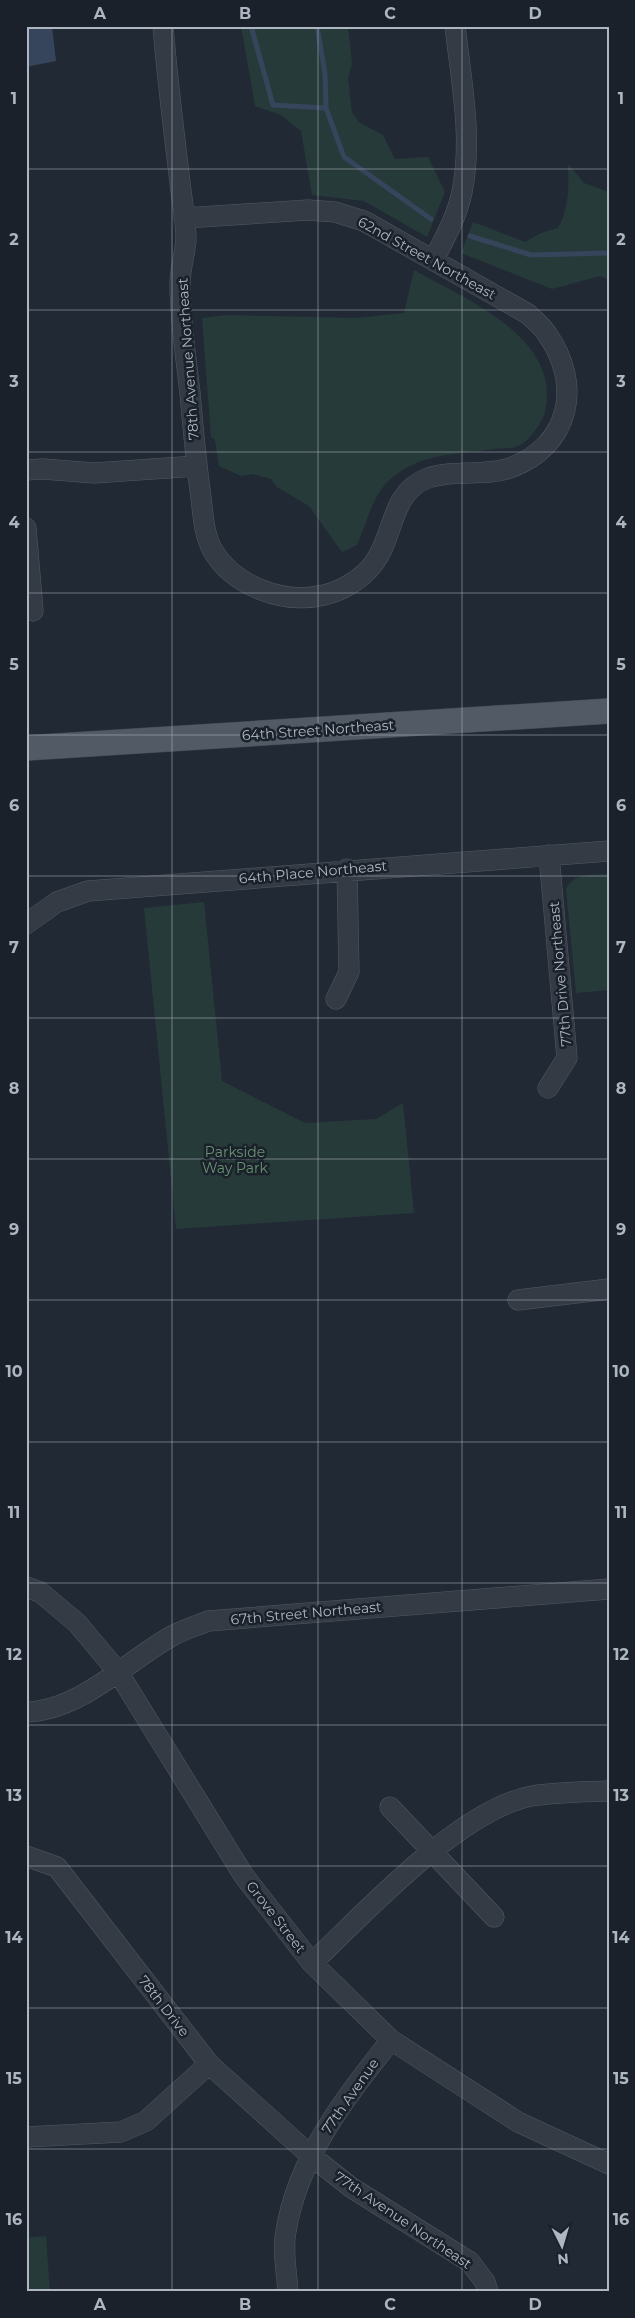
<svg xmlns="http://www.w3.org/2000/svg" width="635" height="2318" font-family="Montserrat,sans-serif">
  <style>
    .green { fill: #273a3a }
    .water { fill: #36455b }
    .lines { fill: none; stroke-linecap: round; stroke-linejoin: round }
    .stream { stroke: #36455b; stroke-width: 5 }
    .minor-casing { stroke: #525963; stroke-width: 21 }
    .major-casing { stroke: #3e454f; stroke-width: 26 }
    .minor { stroke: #343b45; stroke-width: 20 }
    .major { stroke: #525a65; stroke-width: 25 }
    .grid { fill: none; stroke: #aeb6c2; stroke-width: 1; stroke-opacity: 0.55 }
    .labels { text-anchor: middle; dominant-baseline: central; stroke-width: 5; stroke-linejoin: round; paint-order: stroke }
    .street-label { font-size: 14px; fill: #aeb6c2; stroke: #1a212a }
    .park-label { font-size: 14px; fill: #689171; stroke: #1a212a }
    .neatline { fill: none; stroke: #aeb6c2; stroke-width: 2 }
    .grid-label { font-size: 16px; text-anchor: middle; font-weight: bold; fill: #aeb6c2 }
  </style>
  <rect width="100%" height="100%" fill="#212a34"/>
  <path class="green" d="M 241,26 L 348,26 L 352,64 L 348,78 L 352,113 L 360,123 L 383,135 L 395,159 L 428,157 L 445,192 L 427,237 L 364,201 L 312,195 L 301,131 L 281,115 L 255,106 Z
    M 568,164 L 584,183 L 609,192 L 609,280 L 600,276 L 552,289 L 461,253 L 473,222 L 525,242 L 541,233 L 558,228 C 569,208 569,187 568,164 Z
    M 414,270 C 466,300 562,337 545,412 C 543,421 528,443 518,446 C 511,449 502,448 495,449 C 461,454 422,453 394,476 C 372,493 368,521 357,545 L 342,552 L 309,506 L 277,487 L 271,479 L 253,474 L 241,476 L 219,466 L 215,440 L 211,437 L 202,318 L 226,315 L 356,318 L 404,313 Z
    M 609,874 L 609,990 L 576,993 L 566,889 C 575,872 592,875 609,874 Z
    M 204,902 L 222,1081 L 305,1123 L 376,1119 L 403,1103 L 414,1213 L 176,1229 L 144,908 Z
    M 46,2236 L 50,2292 L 26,2292 L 26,2238 Z"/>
  <path class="water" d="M 26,26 L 52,26 L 56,61 L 26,67 Z"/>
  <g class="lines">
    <path class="stream" d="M 251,26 L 273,105 L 326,108 L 344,157 L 431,219
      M 317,26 L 325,74 L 326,108
      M 470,236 L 531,255 L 609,253"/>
    <g class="minor-casing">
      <path id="minor" d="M 163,26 C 167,76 173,125 179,174 C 181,196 186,218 186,240 C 185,254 180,269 180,284 C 180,320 186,357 190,393 C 193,428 196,463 201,497 C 203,515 204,535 213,551 C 234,586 284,605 324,595 C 342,591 362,579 374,563 C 395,535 390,492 428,478 C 454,469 484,477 510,468 C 570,446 583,385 547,334 C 542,326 534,320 528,314 L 364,221 L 335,212 L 308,210 L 184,218
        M 434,259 C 445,238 457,216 462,192 C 473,138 461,80 455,26
        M 26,470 L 43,469 L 94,473 L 197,466
        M 26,528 L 33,611
        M 26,924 L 57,902 L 88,891 L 609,851
        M 336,999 L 349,972 L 347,869
        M 548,1088 L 567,1058 L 549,855
        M 518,1300 L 609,1289
        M 26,1587 L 40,1592 L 77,1623 L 118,1672 L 244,1876 L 312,1963 L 391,2040 L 518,2122 L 609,2164
        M 26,1712 C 80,1711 127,1661 172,1636 C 183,1630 196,1626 208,1621 L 609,1589
        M 390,1807 L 494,1917
        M 26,1856 L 57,1867 L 209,2064 L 310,2155 L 352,2188 L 470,2262 L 485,2282 L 488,2292
        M 312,1963 C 365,1913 460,1809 532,1796 C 557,1792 584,1792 609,1791
        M 26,2137 L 121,2132 L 146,2121 L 209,2064
        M 288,2292 C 287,2273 282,2250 286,2231 C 298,2157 346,2097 391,2040"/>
    </g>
    <g class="major-casing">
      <path id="major" d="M 26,748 L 609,711"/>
    </g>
    <use href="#minor" class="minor"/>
    <use href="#major" class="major"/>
  </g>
  <path class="grid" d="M 172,26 L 172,2292M 318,26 L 318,2292M 462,26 L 462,2292M 26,169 L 609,169M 26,310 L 609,310M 26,452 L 609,452M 26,593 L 609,593M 26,735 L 609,735M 26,876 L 609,876M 26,1018 L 609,1018M 26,1159 L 609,1159M 26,1300 L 609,1300M 26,1442 L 609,1442M 26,1583 L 609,1583M 26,1725 L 609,1725M 26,1866 L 609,1866M 26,2008 L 609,2008M 26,2149 L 609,2149"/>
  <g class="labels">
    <g class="street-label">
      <text transform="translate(427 258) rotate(29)">62nd Street Northeast</text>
      <text transform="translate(188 359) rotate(-94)">78th Avenue Northeast</text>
      <text transform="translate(318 730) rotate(-4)">64th Street Northeast</text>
      <text transform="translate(313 872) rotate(-5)">64th Place Northeast</text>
      <text transform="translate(560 974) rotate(-95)">77th Drive Northeast</text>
      <text transform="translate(306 1613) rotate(-5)">67th Street Northeast</text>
      <text transform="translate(276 1917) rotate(52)">Grove Street</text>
      <text transform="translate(164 2006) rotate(52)">78th Drive</text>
      <text transform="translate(350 2096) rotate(-55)">77th Avenue</text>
      <text transform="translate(403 2220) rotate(34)">77th Avenue Northeast</text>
    </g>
    <g class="park-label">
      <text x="235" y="1152">Parkside<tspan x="235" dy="16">Way Park</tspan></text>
    </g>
  </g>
  <rect width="635" height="2318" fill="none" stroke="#1a212a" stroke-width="55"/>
  <g transform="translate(562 2246) rotate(175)" stroke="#1a212a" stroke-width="4" paint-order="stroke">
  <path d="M0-4L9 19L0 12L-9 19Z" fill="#aeb6c2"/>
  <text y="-8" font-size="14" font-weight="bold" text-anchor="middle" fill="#aeb6c2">N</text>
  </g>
  <rect x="28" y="28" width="580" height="2262" class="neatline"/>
  <g class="grid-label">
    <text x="100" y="19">A</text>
    <text x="245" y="19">B</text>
    <text x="390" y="19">C</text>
    <text x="535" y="19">D</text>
    <text x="14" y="104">1</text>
    <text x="621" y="104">1</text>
    <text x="14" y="245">2</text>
    <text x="621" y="245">2</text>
    <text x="14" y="387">3</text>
    <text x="621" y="387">3</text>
    <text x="14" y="528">4</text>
    <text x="621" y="528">4</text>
    <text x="14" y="670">5</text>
    <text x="621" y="670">5</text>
    <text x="14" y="811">6</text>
    <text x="621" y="811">6</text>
    <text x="14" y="953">7</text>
    <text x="621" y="953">7</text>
    <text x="14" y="1094">8</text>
    <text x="621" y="1094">8</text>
    <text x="14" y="1235">9</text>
    <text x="621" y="1235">9</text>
    <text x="14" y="1377">10</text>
    <text x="621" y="1377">10</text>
    <text x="14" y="1518">11</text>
    <text x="621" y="1518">11</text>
    <text x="14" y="1660">12</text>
    <text x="621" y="1660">12</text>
    <text x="14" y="1801">13</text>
    <text x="621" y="1801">13</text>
    <text x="14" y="1943">14</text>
    <text x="621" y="1943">14</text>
    <text x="14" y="2084">15</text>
    <text x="621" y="2084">15</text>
    <text x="14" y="2225">16</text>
    <text x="621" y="2225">16</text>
    <text x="100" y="2310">A</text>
    <text x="245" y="2310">B</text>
    <text x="390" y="2310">C</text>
    <text x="535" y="2310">D</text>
  </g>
</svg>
